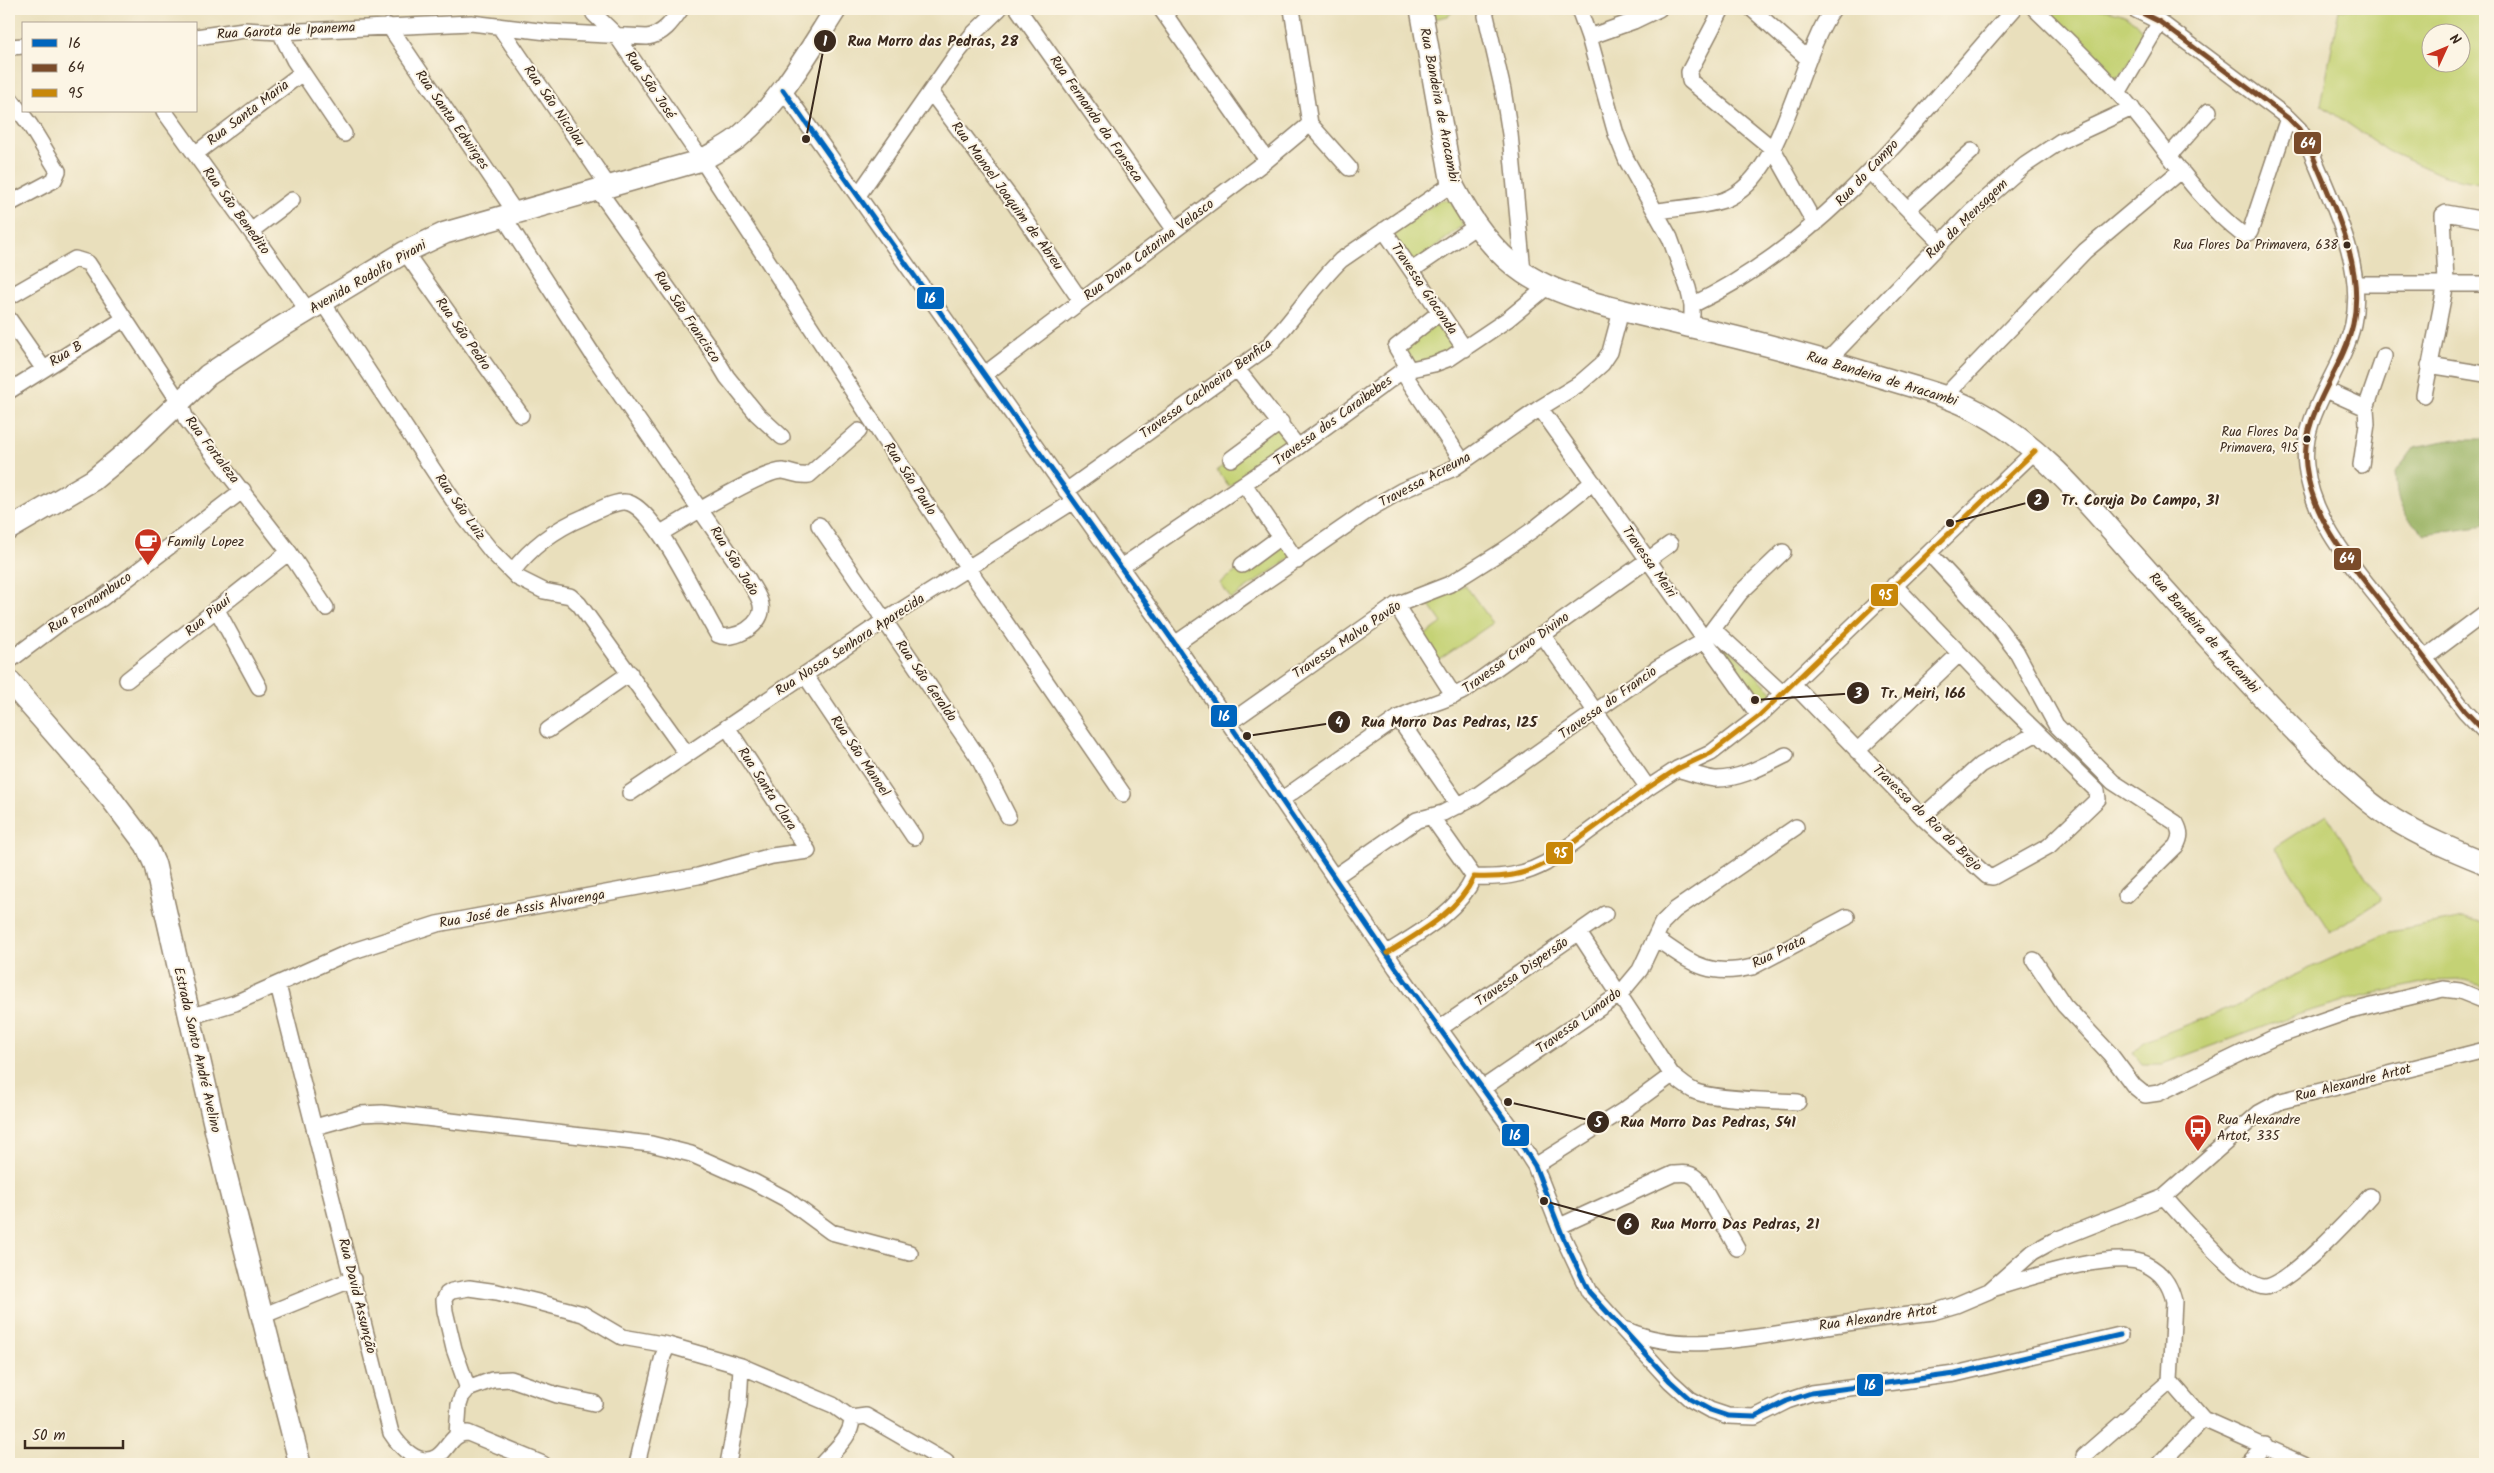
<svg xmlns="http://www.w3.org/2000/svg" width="2494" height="1473" font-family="Kalam,sans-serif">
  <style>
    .green { fill: #c4d274; stroke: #807e49; fill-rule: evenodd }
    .forest { fill: #9bb466; stroke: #6b6f42 }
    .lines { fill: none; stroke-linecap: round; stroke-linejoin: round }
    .minor-casing { stroke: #92846d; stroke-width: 18 }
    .secondary-casing { stroke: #92846d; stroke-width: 24 }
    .minor { stroke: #fff; stroke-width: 15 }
    .secondary { stroke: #fff; stroke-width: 21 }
    .bus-1-casing { stroke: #fcf5e5; stroke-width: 9 }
    .bus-2-casing { stroke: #fcf5e5; stroke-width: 9 }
    .bus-3-casing { stroke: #fcf5e5; stroke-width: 9 }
    .bus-1 { stroke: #0065bd; stroke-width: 5 }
    .bus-2 { stroke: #7a4b2a; stroke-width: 5 }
    .bus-3 { stroke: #c88708; stroke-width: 5 }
    .bus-dot { fill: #3b2a1e; stroke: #fcf5e5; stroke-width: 2 }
    .labels { text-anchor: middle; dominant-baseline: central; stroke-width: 4; stroke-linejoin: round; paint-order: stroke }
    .bus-label { font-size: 13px; fill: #3b2a1e; stroke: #fcf5e5; text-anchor: end }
    .street-label { font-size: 14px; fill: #3b2a1e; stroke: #fcf5e5 }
    .poi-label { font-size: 14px; fill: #3b2a1e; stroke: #fcf5e5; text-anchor: start }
    .leader { fill: none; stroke: #3b2a1e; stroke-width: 2 }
    .callout-dot { fill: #3b2a1e; stroke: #fcf5e5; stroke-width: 2 }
    .mark-label { font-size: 15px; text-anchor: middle; font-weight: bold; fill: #fff }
    .callout-label { font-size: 15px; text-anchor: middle; font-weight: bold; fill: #3b2a1e; stroke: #fcf5e5; stroke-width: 4; stroke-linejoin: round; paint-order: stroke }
    .line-badge { stroke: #fcf5e5; stroke-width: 2 }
    .badge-label { font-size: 14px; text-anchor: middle; font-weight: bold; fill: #fff }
  </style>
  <rect width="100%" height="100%" fill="#fcf5e5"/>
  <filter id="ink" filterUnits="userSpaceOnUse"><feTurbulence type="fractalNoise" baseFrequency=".02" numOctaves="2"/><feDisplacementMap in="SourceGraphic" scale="10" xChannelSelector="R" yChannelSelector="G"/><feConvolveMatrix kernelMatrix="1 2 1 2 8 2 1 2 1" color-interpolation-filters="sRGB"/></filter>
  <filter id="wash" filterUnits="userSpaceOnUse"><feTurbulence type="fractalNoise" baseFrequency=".0096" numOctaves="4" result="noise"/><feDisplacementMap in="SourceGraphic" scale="20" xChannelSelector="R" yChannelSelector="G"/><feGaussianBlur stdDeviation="1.12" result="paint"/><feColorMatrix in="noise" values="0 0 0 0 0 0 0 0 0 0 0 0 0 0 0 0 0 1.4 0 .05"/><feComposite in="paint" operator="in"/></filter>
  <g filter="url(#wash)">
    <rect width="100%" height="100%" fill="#e9dfbc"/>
    <path class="green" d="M 1432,9 L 1456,9 L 1448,16 L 1434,19 Z
      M 2042,9 C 2072,9 2141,0 2144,41 L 2120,76 L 2114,78 Z
      M 2339,9 L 2485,9 L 2485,184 L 2444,176 L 2388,151 L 2321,105 ZM 2432,32 L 2462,32 L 2462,62 L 2432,62 Z
      M 1446,200 L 1451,201 L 1464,225 L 1419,259 L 1409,261 L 1392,234 L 1439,201 Z
      M 1440,319 L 1459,344 L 1440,358 L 1413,363 L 1400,348 Z
      M 1279,426 L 1291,443 L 1229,486 L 1217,470 Z
      M 1282,539 L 1293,556 L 1231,599 L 1220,583 Z
      M 1465,585 L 1493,623 L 1436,662 L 1421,638 L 1442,623 L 1426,600 Z
      M 1723,643 L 1775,694 L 1767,702 L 1758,706 L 1713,650 Z
      M 2326,814 L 2381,900 L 2330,932 L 2275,847 Z
      M 2464,918 L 2485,923 L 2485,986 L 2464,980 L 2432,981 L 2362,996 L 2290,1017 L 2162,1064 L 2142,1064 L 2133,1053 L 2145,1041 L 2233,1007 L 2277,983 L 2390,932 Z"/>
    <path class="forest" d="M 2456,439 L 2485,439 L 2485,525 L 2425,534 C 2399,512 2398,507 2395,473 L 2415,447 Z"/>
  </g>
  <g filter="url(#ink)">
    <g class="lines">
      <g class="minor-casing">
        <path id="minor" d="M 597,9 L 594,14 L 616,35 L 702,160 L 968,568 L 1123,794
          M 1018,9 L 1174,229
          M 1161,9 L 1267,160
          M 1292,9 L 1310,124 L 1349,168
          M 1579,9 L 1589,37 L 1616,134 L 1626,159 L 1670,238 L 1688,288 L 1692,305 L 1692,315
          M 1722,9 L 1689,72 L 1690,81 L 1773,149 L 1815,224
          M 1752,9 L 1807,58
          M 2035,9 C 2068,41 2103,74 2133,110 C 2168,152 2199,201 2243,235 L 2250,232 L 2288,118
          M 2134,9 L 2160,22 L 2288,118 L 2299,129 L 2308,144 C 2330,200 2366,263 2353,324 C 2342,373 2300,414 2306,466 C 2313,524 2355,568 2389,612 C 2415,645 2440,678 2465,711 L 2485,732
          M 1486,16 L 1503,90 L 1510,134 L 1523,272
          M 389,26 L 515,212
          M 499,26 L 609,187
          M 280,32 L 294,60 L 344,134
          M 196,37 L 244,30 L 280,32 L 471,23 L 547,32 L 647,37 C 663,35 672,22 681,9
          M 1589,37 L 1634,21 L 1659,9
          M 9,47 L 24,46
          M 783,90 L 1175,644 L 1396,968 L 1510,1127 L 1535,1166 L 1563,1237 L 1589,1292 L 1670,1381 L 1690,1399 L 1710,1410 L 1728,1416 L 1755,1417 L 1787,1401 L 1811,1393 L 1955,1374 L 2120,1335
          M 931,92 L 1012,200 L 1081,301
          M 2118,93 L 2160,22
          M 9,97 L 30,125 L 58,171 L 54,180 L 9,204
          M 164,111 L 309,312
          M 195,154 L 302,73
          M 2169,156 L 2209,111
          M 1870,171 L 1941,243
          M 599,191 L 706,342 L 727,377 L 757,414 L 782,437
          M 859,194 L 958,52 L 972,35 L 999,9
          M 1908,209 L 1972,151
          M 1657,211 C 1679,208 1703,207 1724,200 C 1784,178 1797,59 1833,9
          M 503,216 L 595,358 L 748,579 C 752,587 760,597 761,605 C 765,624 734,642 718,635 C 702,611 653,499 623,502 C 610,503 596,511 584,517 C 555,529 531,547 512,572
          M 1384,230 L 1465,349
          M 251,231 L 292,200
          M 405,252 L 521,415
          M 1412,270 L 1478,225
          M 2357,284 L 2485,284
          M 9,297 L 75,259 L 88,263 L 180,403 L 186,419 L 289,552 L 326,608
          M 323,303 L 465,518 L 492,552 L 518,578 L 544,591 L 570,596 L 579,604 L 686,753
          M 1692,305 C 1827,241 1918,117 2014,9
          M 9,319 L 43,368
          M 1827,361 L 1971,212 L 2025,165 L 2061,141 L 2132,108
          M 2429,365 L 2485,374
          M 1237,369 L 1298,447
          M 1409,369 L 1396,347 L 1440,312
          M 1402,371 L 1463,462
          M 985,374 L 1267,160 L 1310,124
          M 2326,390 L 2366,408 L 2384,356
          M 9,391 L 124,319
          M 2424,395 L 2446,283 L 2443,215 L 2446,213 L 2485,220
          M 1945,396 L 2085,251 L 2181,170
          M 1540,408 L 1759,716
          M 1231,459 L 1281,422
          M 2361,465 L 2367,424 L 2366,408
          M 1244,484 L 1297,561
          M 1066,491 L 1266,348 C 1293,321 1313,287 1341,260 L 1452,184
          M 819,525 L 978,757 L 1008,816
          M 661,533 C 681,521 764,470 783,471 C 793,472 798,477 809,475 L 859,431
          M 1929,553 L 1997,626 L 2016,651 L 2056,725 L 2113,782 L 2176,823 C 2181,832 2181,837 2176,846 L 2126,895
          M 1242,565 L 1280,537
          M 1121,567 L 1298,447 L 1402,371 L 1434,364 L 1450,358 L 1508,319 L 1548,286
          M 1396,605 L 1454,696
          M 216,608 L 259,687
          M 1714,630 L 1783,694
          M 1542,634 L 1648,788
          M 1175,644 L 1373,507 L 1401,491 L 1454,468 L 1540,408 L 1579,384 L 1602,364 L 1610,352 L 1621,311
          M 2425,658 L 2485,613
          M 9,661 L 61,622 L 101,599 L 243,490
          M 805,675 L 914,837
          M 127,680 L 289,552
          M 1793,684 L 1922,817 L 1987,876 L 1993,877 L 2049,846 L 2098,799 L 2097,791 L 2009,705 L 1894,585
          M 1398,718 L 1459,806
          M 1229,723 L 1396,605 L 1450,584 L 1504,550 L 1534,529 L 1593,482
          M 727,727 L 808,851
          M 548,730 L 630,673
          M 1857,751 L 1959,654
          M 1677,769 C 1689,772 1703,778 1715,779 C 1739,780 1765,765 1786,755
          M 630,793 L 884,621 L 1074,501
          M 1281,800 L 1398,718 C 1420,706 1445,702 1467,689 L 1670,544
          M 1431,816 L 1474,877
          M 1922,817 L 1980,765 L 2037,733
          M 1336,876 L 1417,820 L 1443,813 L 1476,796 L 1657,668 L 1704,641 L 1740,593 L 1783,552
          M 1579,933 L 1672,1075 C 1679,1081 1686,1087 1694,1091 C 1714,1100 1774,1100 1798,1102
          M 1655,938 C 1691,962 1706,978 1752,967 L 1847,917
          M 1387,953 C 1419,933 1458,912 1474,877 C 1502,878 1522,876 1546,863 L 1648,788 L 1677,769 L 1711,753 L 1759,716 L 2035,451
          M 2034,960 L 2064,1005 L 2110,1054 L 2134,1086 L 2145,1095 L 2159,1093 L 2275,1037 L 2347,1012 L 2443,989 L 2460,991 L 2485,1001
          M 278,985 L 391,1433 C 400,1447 419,1468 437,1457 C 449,1449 451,1433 468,1433 L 543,1464
          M 189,1017 L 235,1003 L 347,953 L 437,924 L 698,876 L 772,856 L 808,851
          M 1439,1029 L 1605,914
          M 1483,1088 L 1620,994 L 1640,970 L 1662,923 L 1675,910 L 1796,827
          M 315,1127 L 361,1114 L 382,1113 L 651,1144 L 691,1154 L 754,1182 L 786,1199 L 831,1232 L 910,1253
          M 1535,1166 L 1627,1108 L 1672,1075
          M 2164,1197 C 2180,1214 2243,1288 2265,1287 C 2289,1285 2353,1215 2370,1196
          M 1560,1226 L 1673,1174 C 1685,1173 1691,1172 1699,1181 L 1737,1248
          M 1992,1289 C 2025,1279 2115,1249 2145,1264 C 2162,1272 2170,1284 2174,1301 L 2170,1381 L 2203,1419 L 2304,1464
          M 262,1316 L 353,1279
          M 1627,1330 C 1684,1355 1748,1337 1808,1329 C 1849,1322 1891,1317 1933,1312 L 1956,1305 L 1989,1291 L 2033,1252 L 2053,1241 L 2164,1197 L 2259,1113 L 2281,1101 L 2485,1050
          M 668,1345 L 741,1366
          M 468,1389 L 454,1349 L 445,1311 L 444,1300 L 447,1294 L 452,1291 L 469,1288 L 497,1292 L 538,1302 L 583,1314 L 622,1337 L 668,1345 L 663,1356 L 637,1464
          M 851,1418 L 866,1416 L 946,1462 L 943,1464
          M 457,1435 L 459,1405 L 462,1396 L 468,1389 L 492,1380 L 511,1379 L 557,1395 L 594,1403
          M 2084,1456 L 2170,1381
          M 728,1464 L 739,1404 L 741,1366 L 833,1405 L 851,1418 C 855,1434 831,1453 822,1464
          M 2160,1464 L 2203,1419
          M 2247,1464 L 2265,1445"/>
      </g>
      <g class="secondary-casing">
        <path id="secondary" d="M 1421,9 L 1452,184 C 1469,217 1493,252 1524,273 C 1565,301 1639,314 1688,326 C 1751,340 1813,357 1874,375 C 1909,386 1945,394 1977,411 C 2038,443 2083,498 2128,549 C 2181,608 2233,667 2288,724 C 2321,757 2353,793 2393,819 C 2422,837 2453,850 2485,863
          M 9,529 L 93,480 L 133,447 L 208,375 L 273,332 L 405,252 L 445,233 L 702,160 C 713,153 727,147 738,138 C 780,103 807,54 836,9
          M 9,681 L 109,796 L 146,845 L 155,865 L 224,1167 L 300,1464"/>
      </g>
      <use href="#minor" class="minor"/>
      <use href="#secondary" class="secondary"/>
      <g class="bus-1-casing">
        <path id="bus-1" d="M 783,90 L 1175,644 L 1396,968 L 1510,1127 L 1535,1166 L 1563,1237 L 1589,1292 L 1670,1381 L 1690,1399 L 1710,1410 L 1728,1416 L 1755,1417 L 1787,1401 L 1811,1393 L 1955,1374 L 2120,1335"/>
      </g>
      <g class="bus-2-casing">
        <path id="bus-2" d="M 2134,9 L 2160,22 L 2288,118 L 2299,129 L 2308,144 C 2330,200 2366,263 2353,324 C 2342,373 2300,414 2306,466 C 2313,524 2355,568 2389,612 C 2415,645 2440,678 2465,711 L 2485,732"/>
      </g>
      <g class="bus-3-casing">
        <path id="bus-3" d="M 1387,953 C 1419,933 1458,912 1474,877 C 1502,878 1522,876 1546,863 L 1648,788 L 1677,769 L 1711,753 L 1759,716 L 2035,451"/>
      </g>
      <use href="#bus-1" class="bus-1"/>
      <use href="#bus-2" class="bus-2"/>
      <use href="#bus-3" class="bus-3"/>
    </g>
  </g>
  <defs>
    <g id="cafe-pin" transform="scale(1.4375)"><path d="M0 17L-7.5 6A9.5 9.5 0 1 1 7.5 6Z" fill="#c8321e" stroke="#fcf5e5"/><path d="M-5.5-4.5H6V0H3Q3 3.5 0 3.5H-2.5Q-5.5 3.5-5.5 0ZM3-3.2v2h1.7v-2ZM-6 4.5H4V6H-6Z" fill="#fff"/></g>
    <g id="bus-pin" transform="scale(1.4375)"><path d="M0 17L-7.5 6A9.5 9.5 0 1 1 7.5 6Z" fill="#c8321e" stroke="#fcf5e5"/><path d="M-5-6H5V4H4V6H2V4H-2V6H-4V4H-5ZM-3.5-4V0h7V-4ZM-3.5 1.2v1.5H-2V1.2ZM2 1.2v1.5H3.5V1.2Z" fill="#fff"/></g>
  </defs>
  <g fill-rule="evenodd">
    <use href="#cafe-pin" x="148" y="542"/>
    <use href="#bus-pin" x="2198" y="1128"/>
  </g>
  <g class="bus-dot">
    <circle cx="2347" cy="245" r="4.5"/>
    <circle cx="2307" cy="439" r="4.5"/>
  </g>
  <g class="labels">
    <g class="bus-label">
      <text x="2338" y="245">Rua Flores Da Primavera, 638</text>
      <text x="2298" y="432">Rua Flores Da<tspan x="2298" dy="16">Primavera, 915</tspan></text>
    </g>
    <g class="street-label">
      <text transform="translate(286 31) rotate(-3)">Rua Garota de Ipanema</text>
      <text transform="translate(650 85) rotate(56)">Rua São José</text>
      <text transform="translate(1439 105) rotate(79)">Rua Bandeira de Aracambi</text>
      <text transform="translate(554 106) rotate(55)">Rua São Nicolau</text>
      <text transform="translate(248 113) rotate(-37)">Rua Santa Maria</text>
      <text transform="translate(1096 119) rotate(55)">Rua Fernando da Fonseca</text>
      <text transform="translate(452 120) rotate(55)">Rua Santa Edwirges</text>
      <text transform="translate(1867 173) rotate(-47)">Rua do Campo</text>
      <text transform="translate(1007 196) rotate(54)">Rua Manoel Joaquim de Abreu</text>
      <text transform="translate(236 211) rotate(54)">Rua São Benedito</text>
      <text transform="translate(1967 219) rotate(-44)">Rua da Mensagem</text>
      <text transform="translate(1149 250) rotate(-37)">Rua Dona Catarina Velasco</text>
      <text transform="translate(368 277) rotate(-30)">Avenida Rodolfo Pirani</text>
      <text transform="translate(1424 289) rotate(56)">Travessa Gioconda</text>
      <text transform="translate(687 317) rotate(56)">Rua São Francisco</text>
      <text transform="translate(463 334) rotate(55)">Rua São Pedro</text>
      <text transform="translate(66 354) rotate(-31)">Rua B</text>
      <text transform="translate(1882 379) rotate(17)">Rua Bandeira de Aracambi</text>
      <text transform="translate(1206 389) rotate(-36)">Travessa Cachoeira Benfica</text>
      <text transform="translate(1333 421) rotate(-36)">Travessa dos Caraibebes</text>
      <text transform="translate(212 450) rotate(53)">Rua Fortaleza</text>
      <text transform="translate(910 479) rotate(57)">Rua São Paulo</text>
      <text transform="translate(1425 480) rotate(-28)">Travessa Acreuna</text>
      <text transform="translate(460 507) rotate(55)">Rua São Luiz</text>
      <text transform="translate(734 561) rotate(58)">Rua São João</text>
      <text transform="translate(1649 562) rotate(55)">Travessa Meiri</text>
      <text transform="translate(90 603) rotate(-34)">Rua Pernambuco</text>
      <text transform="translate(208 616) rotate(-40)">Rua Piauí</text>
      <text transform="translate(2204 633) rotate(48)">Rua Bandeira de Aracambi</text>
      <text transform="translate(1347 640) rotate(-34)">Travessa Malva Pavão</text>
      <text transform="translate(850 645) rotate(-33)">Rua Nossa Senhora Aparecida</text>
      <text transform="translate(1516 653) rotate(-36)">Travessa Cravo Divino</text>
      <text transform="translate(926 681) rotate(55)">Rua São Geraldo</text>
      <text transform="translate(1608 703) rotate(-35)">Travessa do Francio</text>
      <text transform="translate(860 756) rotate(56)">Rua São Manoel</text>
      <text transform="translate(767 789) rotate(57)">Rua Santa Clara</text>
      <text transform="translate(1927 818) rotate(44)">Travessa do Rio do Brejo</text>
      <text transform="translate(522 909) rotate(-10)">Rua José de Assis Alvarenga</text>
      <text transform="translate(1779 952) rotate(-26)">Rua Prata</text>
      <text transform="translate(1522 972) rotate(-35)">Travessa Dispersão</text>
      <text transform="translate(1579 1021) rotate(-36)">Travessa Lunardo</text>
      <text transform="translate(197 1050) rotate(77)">Estrada Santo André Avelino</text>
      <text transform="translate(2353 1083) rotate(-14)">Rua Alexandre Artot</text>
      <text transform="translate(357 1296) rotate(76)">Rua David Assunção</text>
      <text transform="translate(1878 1318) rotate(-8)">Rua Alexandre Artot</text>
    </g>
    <g class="poi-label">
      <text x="167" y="542">Family Lopez</text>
      <text x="2217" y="1120">Rua Alexandre<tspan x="2217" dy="16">Artot, 335</tspan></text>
    </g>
  </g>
  <path class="leader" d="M806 139L825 41M1950 523L2038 500M1755 700L1858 693M1247 736L1339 722M1508 1102L1598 1122M1544 1201L1628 1224"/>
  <g class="callout-dot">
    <circle cx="806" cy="139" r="5"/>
    <circle cx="1950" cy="523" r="5"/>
    <circle cx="1755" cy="700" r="5"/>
    <circle cx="1247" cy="736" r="5"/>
    <circle cx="1508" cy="1102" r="5"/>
    <circle cx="1544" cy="1201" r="5"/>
    <circle cx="825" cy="41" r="12"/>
    <circle cx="2038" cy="500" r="12"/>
    <circle cx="1858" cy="693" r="12"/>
    <circle cx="1339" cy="722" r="12"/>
    <circle cx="1598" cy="1122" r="12"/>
    <circle cx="1628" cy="1224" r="12"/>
  </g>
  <g class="mark-label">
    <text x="825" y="46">1</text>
    <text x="2038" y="505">2</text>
    <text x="1858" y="698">3</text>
    <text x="1339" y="727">4</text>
    <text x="1598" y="1127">5</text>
    <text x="1628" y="1229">6</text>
  </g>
  <g class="callout-label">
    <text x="933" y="46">Rua Morro das Pedras, 28</text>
    <text x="2140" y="505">Tr. Coruja Do Campo, 31</text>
    <text x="1923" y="698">Tr. Meiri, 166</text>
    <text x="1449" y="727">Rua Morro Das Pedras, 125</text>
    <text x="1708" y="1127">Rua Morro Das Pedras, 541</text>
    <text x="1735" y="1229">Rua Morro Das Pedras, 21</text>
  </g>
  <g class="line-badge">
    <rect x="2293" y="131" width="29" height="24" rx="5" fill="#7a4b2a"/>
    <rect x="916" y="286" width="29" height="24" rx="5" fill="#0065bd"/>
    <rect x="2333" y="547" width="29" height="24" rx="5" fill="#7a4b2a"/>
    <rect x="1870" y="583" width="29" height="24" rx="5" fill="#c88708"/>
    <rect x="1210" y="704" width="28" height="24" rx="5" fill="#0065bd"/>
    <rect x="1545" y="841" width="29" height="24" rx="5" fill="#c88708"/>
    <rect x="1501" y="1123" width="29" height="24" rx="5" fill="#0065bd"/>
    <rect x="1856" y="1373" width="28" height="24" rx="5" fill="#0065bd"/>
  </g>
  <g class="badge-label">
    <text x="2308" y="148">64</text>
    <text x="930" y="303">16</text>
    <text x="2347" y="563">64</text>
    <text x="1885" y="600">95</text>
    <text x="1224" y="721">16</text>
    <text x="1560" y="858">95</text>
    <text x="1515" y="1140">16</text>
    <text x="1870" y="1390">16</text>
  </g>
  <rect width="2494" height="1473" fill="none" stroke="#fcf5e5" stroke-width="30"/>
  <rect x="22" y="22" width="175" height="90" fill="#fcf5e5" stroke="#afa495"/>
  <rect x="32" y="39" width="25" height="8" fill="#0065bd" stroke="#afa495"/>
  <text x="68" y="48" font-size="15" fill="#3b2a1e">16</text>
  <rect x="32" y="64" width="25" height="8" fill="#7a4b2a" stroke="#afa495"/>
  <text x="68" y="72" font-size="15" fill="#3b2a1e">64</text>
  <rect x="32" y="89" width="25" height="8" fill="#c88708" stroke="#afa495"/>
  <text x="68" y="98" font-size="15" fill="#3b2a1e">95</text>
  <g transform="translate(2446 48) rotate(46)"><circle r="24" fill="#fcf5e5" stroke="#afa495"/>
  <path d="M0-4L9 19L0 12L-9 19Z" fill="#c8321e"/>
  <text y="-8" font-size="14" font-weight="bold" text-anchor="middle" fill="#3b2a1e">N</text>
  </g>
  <path d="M25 1440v8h98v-8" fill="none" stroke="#3b2a1e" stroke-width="2.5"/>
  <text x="32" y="1440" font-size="15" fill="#3b2a1e" stroke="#fcf5e5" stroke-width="4" paint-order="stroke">50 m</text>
</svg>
